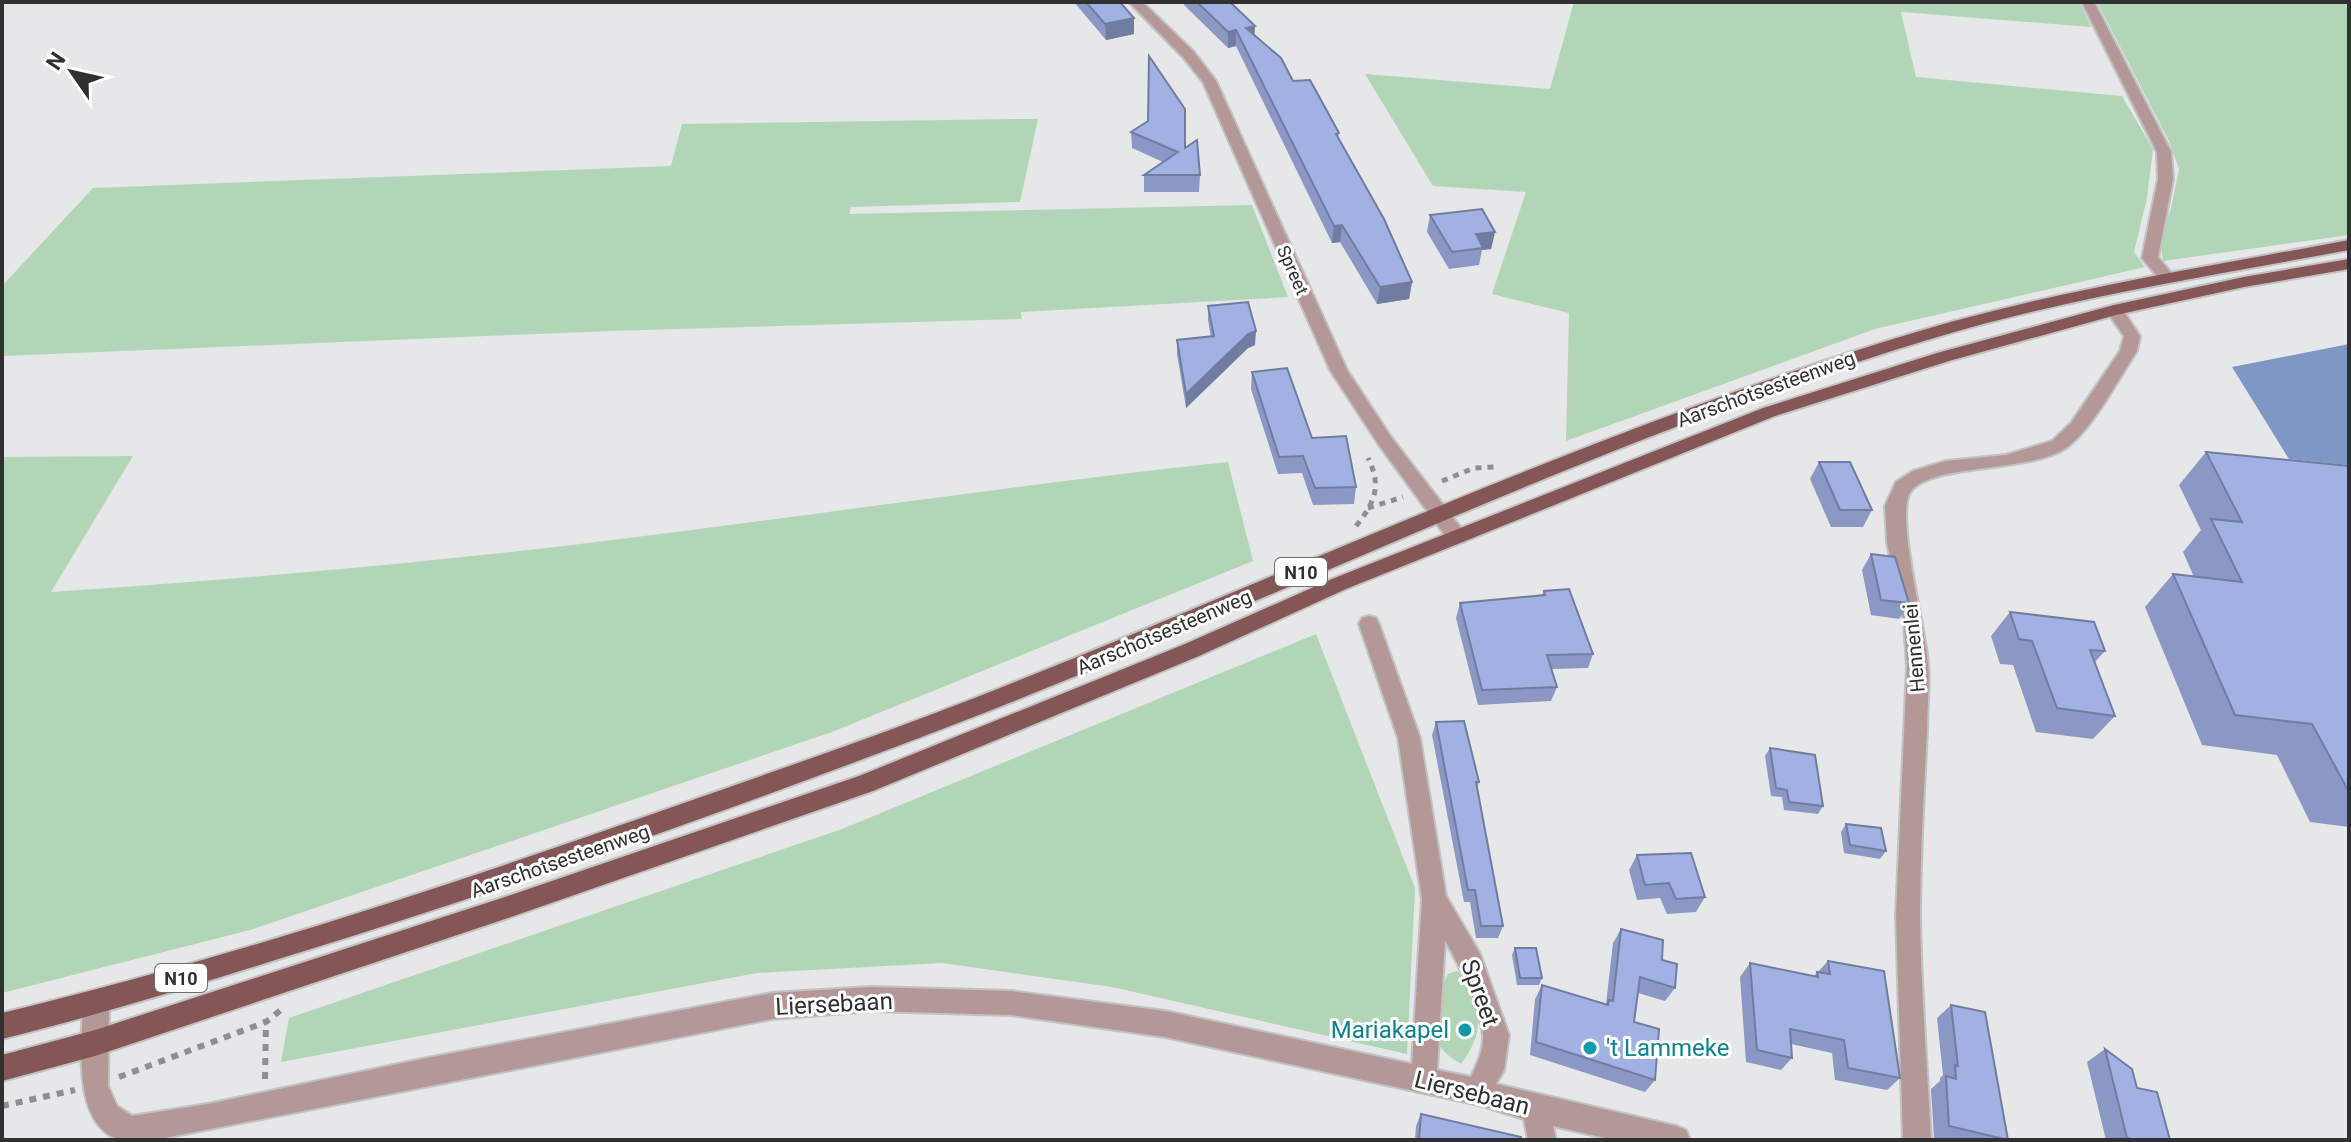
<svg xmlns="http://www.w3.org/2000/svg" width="2351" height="1142" font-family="Roboto,sans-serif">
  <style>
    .green { fill: #b3d5b7 }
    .water { fill: #7e97c5 }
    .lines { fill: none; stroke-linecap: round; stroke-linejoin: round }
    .minor-casing { stroke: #c2c2c4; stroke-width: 4 }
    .major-casing { stroke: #c2c2c4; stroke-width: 4 }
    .path-far1 { stroke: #8e8f90; stroke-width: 5; stroke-dasharray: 6 6; stroke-linecap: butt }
    .path { stroke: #8e8f90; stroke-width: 6; stroke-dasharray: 7 7; stroke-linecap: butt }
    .minor { fill: #b49897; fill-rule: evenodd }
    .major { fill: #855656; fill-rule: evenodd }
    .wall { fill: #8b98c4 }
    .shaded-wall { fill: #717ca0 }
    .building { fill: #a2b1e4; stroke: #717ca0; stroke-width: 2 }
    .culture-dot { fill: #0f9aa8; stroke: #fff; stroke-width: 3 }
    .labels { text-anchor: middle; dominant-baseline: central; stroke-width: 6; stroke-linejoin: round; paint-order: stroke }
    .far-street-label { font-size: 18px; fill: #303031; stroke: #fff }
    .shield { fill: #fff; stroke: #6e6e6f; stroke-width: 2 }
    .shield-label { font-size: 18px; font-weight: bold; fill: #303031 }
    .street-label { font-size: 20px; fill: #303031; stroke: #fff }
    .near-street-label { font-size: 24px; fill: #303031; stroke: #fff }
    .near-culture-label { font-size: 24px; fill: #0d838f; stroke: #fff; text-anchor: end }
  </style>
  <rect width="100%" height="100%" fill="#e6e7e9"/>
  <path class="green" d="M 1574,2 L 2080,2 L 2091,27 L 1901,12 L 1916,77 L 2122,96 L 2153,149 L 2147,198 L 2134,252 L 2145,267 L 1875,329 L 1566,441 L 1569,313 L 1492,294 L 1526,192 L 1433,186 L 1365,74 L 1550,89 Z
    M 2097,2 L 2349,2 L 2349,235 L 2163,261 L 2160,241 L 2171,208 L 2179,169 L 2169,141 Z
    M 1012,119 L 1038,119 L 1020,202 L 851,207 L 849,214 L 1252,205 L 1288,297 L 1021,312 L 1022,319 L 610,331 L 2,356 L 2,286 L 93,188 L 671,166 L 682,124 Z
    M 133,456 L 51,592 C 227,580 404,565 580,544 C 796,518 1011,485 1228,462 L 1253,561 L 832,732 L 250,930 L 2,993 L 2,457 Z
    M 1316,634 L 1415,888 L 1407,1054 L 1112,987 L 942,963 L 757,973 L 281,1062 L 289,1018 L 842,829 Z
    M 1457,971 C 1466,976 1468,982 1471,991 C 1484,1019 1479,1040 1461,1064 C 1451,1058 1438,1049 1436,1036 C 1434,1023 1441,986 1448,974 Z"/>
  <path class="water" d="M 2349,344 L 2349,465 L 2289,459 L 2232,367 Z"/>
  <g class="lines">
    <g class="minor-casing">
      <path id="minor" d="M 1129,2 L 1142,2 L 1193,51 L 1216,81 L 1347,370 L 1391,437 L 1464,532 L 1467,537 L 1464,542 L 1450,542 L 1379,445 L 1330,370 L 1203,82 L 1183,57 Z
        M 2082,2 L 2094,2 L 2171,152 L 2173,179 L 2158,257 L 2176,279 L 2174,282 L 2162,282 L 2142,258 L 2158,179 L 2157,152 Z
        M 2114,305 L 2120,306 L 2140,336 L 2137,351 C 2118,379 2093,429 2066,448 C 2029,473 1933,463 1911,491 C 1894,512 1926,630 1928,663 C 1930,685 1927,708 1927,730 C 1924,792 1920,855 1920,917 C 1921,991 1927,1066 1931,1140 L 1903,1140 L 1896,916 L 1907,666 L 1904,623 L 1887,542 L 1885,506 L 1896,482 L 1913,471 L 1946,461 L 2006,455 L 2052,441 L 2071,423 L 2120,351 L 2124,336 L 2106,310 Z
        M 1369,616 L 1376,618 L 1379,624 L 1420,738 L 1446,896 L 1480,954 L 1509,1035 L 1504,1070 L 1496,1084 L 1676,1126 L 1686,1130 L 1690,1140 L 1614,1140 L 1553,1126 L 1556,1140 L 1528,1140 L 1524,1119 L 1479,1105 L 1165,1037 L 1011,1015 L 872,1011 L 772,1019 L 154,1140 C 144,1140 132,1142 123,1140 C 71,1130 82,1041 83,1003 L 87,994 L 96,991 L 105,994 L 109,1003 L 108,1086 L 117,1106 L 132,1116 L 208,1104 L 427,1058 L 772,993 L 872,987 L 1011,991 L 1165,1011 L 1412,1064 L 1422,899 L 1398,738 L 1359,624 L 1362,618 ZM 1445,940 C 1458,963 1480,1008 1483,1035 C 1484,1050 1477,1064 1471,1077 L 1437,1070 Z"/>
    </g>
    <g class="major-casing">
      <path id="major" d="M 2349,240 L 2349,250 C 2211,276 2070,297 1934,338 C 1608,436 1301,589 984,713 C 759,800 531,881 301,952 C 202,983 103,1014 2,1039 L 2,1013 C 219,961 433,891 644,817 C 754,778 864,741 972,699 C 1288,575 1597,427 1923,330 C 2062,289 2207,267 2349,240 Z
        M 2349,259 L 2349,269 L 2244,287 L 2116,315 L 1949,361 L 1775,416 L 1346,589 L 1199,656 L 873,791 L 505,919 L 95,1056 L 2,1081 L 2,1055 L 95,1030 L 505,897 L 859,776 L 1185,644 L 1332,579 L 1763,408 L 1937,353 L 2114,305 L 2244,277 Z"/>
    </g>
    <path class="path-far1" d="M 1442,481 L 1474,468 L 1494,467
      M 1368,508 L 1403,497
      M 1356,526 C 1375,502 1382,486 1368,458"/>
    <path class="path" d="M 119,1077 L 266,1022 L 282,1009
      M 265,1079 L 266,1019
      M 2,1106 L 75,1090"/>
    <use href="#minor" class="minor"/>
    <use href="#major" class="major"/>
  </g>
  <path class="wall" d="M 1074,2 L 1120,2 L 1134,34 L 1106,40 Z
    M 1183,2 L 1230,2 L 1255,26 L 1254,35 L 1293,81 L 1339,133 L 1338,138 L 1412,282 L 1409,299 L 1377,304 L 1340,242 L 1332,243 L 1236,46 L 1228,48 L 1184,5 Z
    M 1131,132 L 1185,148 L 1200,175 L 1199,192 L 1144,192 L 1144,175 L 1163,162 L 1132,148 Z
    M 1430,215 L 1495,232 L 1491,249 L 1482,250 L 1479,265 L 1449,269 L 1427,232 Z
    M 1208,306 L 1255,345 L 1248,348 L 1186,408 L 1177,354 L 1177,340 L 1211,337 L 1208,320 Z
    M 1252,372 L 1356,487 L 1354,504 L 1313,505 L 1302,473 L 1278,474 L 1251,389 Z
    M 2206,452 L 2349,466 L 2349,827 L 2310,822 L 2277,755 L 2202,745 L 2145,607 L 2173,574 L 2194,577 L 2183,552 L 2201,530 L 2179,485 Z
    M 1819,462 L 1872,510 L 1863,527 L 1831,527 L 1810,479 Z
    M 1871,554 L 1909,603 L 1899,619 L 1871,615 L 1862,570 Z
    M 1544,591 L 1593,654 L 1588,668 L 1551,669 L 1557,687 L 1551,701 L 1478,705 L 1456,618 L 1460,603 L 1542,595 Z
    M 2010,612 L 2105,651 L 2095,662 L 2115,716 L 2093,739 L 2036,732 L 2013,665 L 2000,664 L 1991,636 Z
    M 1436,722 L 1479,782 L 1477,788 L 1503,926 L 1498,938 L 1476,938 L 1470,902 L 1464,902 L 1432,735 Z
    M 1770,748 L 1823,806 L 1818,814 L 1784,810 L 1782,797 L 1771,796 L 1765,756 Z
    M 1846,824 L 1886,851 L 1880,859 L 1844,853 L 1841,832 Z
    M 1637,855 L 1705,897 L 1696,912 L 1667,914 L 1660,898 L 1637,900 L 1629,870 Z
    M 1621,929 L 1662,960 L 1675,988 L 1665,1001 L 1638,993 L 1634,1022 L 1655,1080 L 1645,1092 L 1530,1055 L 1535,999 L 1542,985 L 1606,1004 L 1613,943 Z
    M 1515,948 L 1542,978 L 1539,985 L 1517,985 L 1512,955 Z
    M 1828,961 L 1900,1078 L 1887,1090 L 1835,1080 L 1832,1053 L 1791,1044 L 1792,1058 L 1781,1070 L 1746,1062 L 1740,977 L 1750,963 L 1814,976 Z
    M 1951,1005 L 2008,1140 L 1942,1140 L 1934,1138 L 1931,1089 L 1940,1081 L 1940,1078 L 1943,1075 L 1937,1018 Z
    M 2105,1049 L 2137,1088 L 2170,1140 L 2106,1140 L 2087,1062 Z
    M 1421,1114 L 1521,1140 L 1415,1140 L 1416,1126 Z"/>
  <path class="shaded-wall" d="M 1134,18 L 1134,34 L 1106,40 L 1105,24 Z
    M 1255,26 L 1254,41 L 1246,28 Z
    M 1236,30 L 1236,46 L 1228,48 L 1228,32 Z
    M 1342,225 L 1340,242 L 1332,243 L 1334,226 Z
    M 1495,232 L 1491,249 L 1482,250 L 1483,248 L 1476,234 Z
    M 1412,282 L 1409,299 L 1377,304 L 1380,287 Z
    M 1256,331 L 1255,345 L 1248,348 L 1186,408 L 1186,394 L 1248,334 Z"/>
  <path class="building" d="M 1086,2 L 1120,2 L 1134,18 L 1105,24 Z
    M 1197,2 L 1230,2 L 1255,26 L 1246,28 L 1281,58 L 1293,81 L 1310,80 L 1339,133 L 1336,134 L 1384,219 L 1412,282 L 1380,287 L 1342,225 L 1334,226 L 1236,30 L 1228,32 Z
    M 1149,56 L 1185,109 L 1185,148 L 1197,140 L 1200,175 L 1144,175 L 1178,152 L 1131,132 L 1148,121 Z
    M 1482,209 L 1495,232 L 1476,234 L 1483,248 L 1452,252 L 1430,215 Z
    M 1248,302 L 1256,331 L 1248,334 L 1186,394 L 1177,340 L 1214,336 L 1208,306 Z
    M 1287,368 L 1312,438 L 1346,436 L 1356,487 L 1315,488 L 1303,456 L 1279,457 L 1252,372 Z
    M 2206,452 L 2349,466 L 2349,792 L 2312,724 L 2235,715 L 2173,574 L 2242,582 L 2211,519 L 2242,522 Z
    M 1819,462 L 1850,462 L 1872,510 L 1840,510 Z
    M 1871,554 L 1895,557 L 1909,603 L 1881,600 Z
    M 1569,589 L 1593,654 L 1547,655 L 1557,687 L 1482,690 L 1460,603 L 1545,595 L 1544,591 Z
    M 2010,612 L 2094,622 L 2105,651 L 2090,650 L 2115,716 L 2057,708 L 2032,641 L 2019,639 Z
    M 1464,721 L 1479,782 L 1476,782 L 1503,926 L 1481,926 L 1475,890 L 1468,890 L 1436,722 Z
    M 1770,748 L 1815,755 L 1823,806 L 1789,802 L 1787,790 L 1776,788 Z
    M 1846,824 L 1881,828 L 1886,851 L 1850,845 Z
    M 1691,853 L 1705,897 L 1676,899 L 1669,883 L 1645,885 L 1637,855 Z
    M 1621,929 L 1663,940 L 1662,960 L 1677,964 L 1675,988 L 1640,977 L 1634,1022 L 1659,1029 L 1655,1080 L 1536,1042 L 1542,985 L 1608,1005 L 1609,1000 L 1613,1001 Z
    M 1515,948 L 1536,948 L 1542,978 L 1520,978 Z
    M 1828,961 L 1884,971 L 1900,1078 L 1848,1068 L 1844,1040 L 1790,1029 L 1792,1058 L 1757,1050 L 1750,963 L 1818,977 L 1817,972 L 1830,974 Z
    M 1951,1005 L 1985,1012 L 2008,1140 L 1949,1126 L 1946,1076 L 1956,1079 L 1955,1065 L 1958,1066 Z
    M 2105,1049 L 2132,1069 L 2137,1088 L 2157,1092 L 2170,1140 L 2135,1140 L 2127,1138 Z
    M 1421,1114 L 1521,1137 L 1521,1140 L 1419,1140 Z"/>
  <g class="culture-dot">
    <circle cx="1465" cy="1030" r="8"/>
    <circle cx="1590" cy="1048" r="8"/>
  </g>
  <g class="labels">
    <g class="far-street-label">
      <text transform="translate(1293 270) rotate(66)">Spreet</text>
    </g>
    <g class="shield">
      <rect x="1275" y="558" width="52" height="28" rx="6"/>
      <rect x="155" y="964" width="52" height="28" rx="6"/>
    </g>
    <g class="shield-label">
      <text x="1301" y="572">N10</text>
      <text x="181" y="978">N10</text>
    </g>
    <g class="street-label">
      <text transform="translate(1766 389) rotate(-20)">Aarschotsesteenweg</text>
      <text transform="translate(1164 632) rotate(-23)">Aarschotsesteenweg</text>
      <text transform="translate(1914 648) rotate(-95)">Hennenlei</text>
      <text transform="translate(560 861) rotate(-19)">Aarschotsesteenweg</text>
    </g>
    <g class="near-street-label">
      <text transform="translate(1480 993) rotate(70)">Spreet</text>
      <text transform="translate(834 1004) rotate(-3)">Liersebaan</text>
      <text transform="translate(1472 1093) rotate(14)">Liersebaan</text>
    </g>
    <g class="near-culture-label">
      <text x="1449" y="1030">Mariakapel</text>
      <text x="1606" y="1048" text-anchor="start">'t Lammeke</text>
    </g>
  </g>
  <rect width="2351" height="1142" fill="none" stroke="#303031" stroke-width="8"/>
  <g transform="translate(72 72) rotate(304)" stroke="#ffffff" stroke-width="6" paint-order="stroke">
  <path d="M0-6L14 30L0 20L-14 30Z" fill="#303031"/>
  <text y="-12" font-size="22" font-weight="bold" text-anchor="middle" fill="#303031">N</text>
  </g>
</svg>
